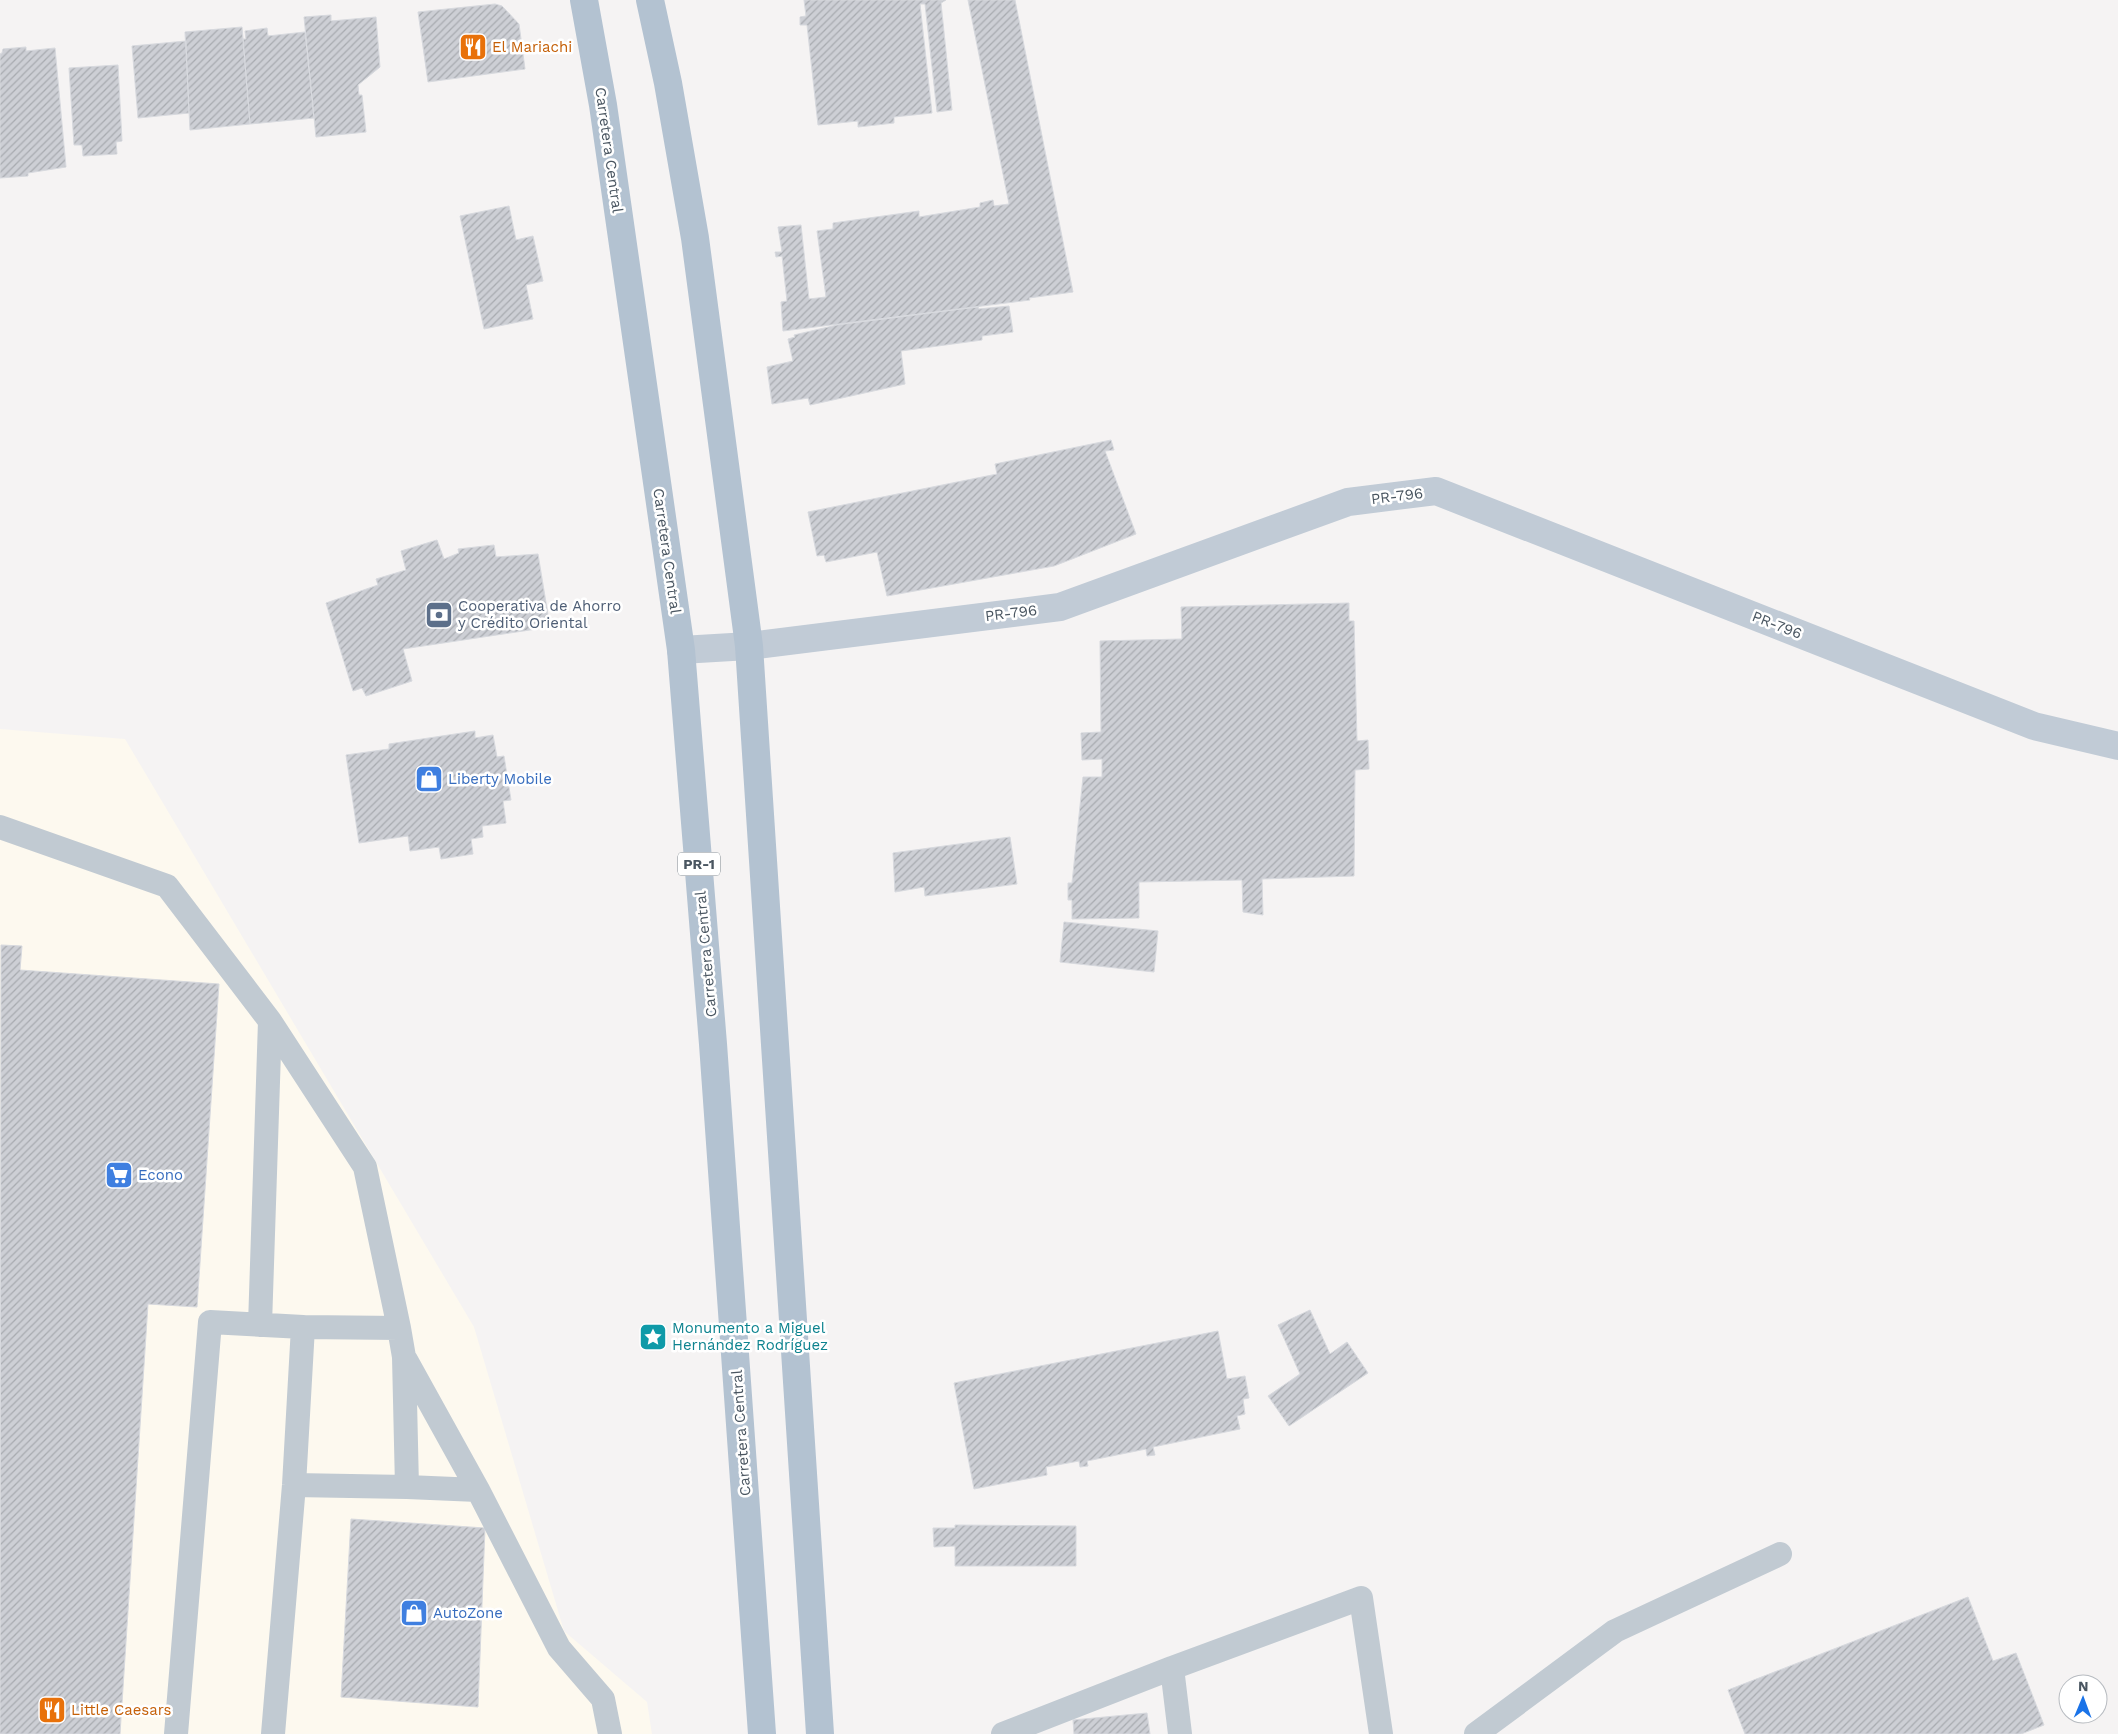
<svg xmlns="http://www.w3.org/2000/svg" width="2118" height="1734" font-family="'Work Sans',sans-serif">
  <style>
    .commercial { fill: #fdf9ef }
    .building { fill: url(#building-hatch); stroke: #d7d9de }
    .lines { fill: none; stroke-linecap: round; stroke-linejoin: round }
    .lane { stroke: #c1cad2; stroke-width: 24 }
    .secondary { stroke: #c1cbd6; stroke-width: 28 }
    .primary { stroke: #b3c2d1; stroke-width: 28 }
    .labels { text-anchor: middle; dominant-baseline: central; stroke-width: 5; stroke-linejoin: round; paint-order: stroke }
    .shield { fill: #fff; stroke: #808990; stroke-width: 1 }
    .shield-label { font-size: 14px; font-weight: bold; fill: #4a5661 }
    .food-label { font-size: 15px; fill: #c56008; stroke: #fff; text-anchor: start }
    .street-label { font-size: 15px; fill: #4a5661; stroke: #fff }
    .service-label { font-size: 15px; fill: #4e5e75; stroke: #fff; text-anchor: start }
    .shop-label { font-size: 15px; fill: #366cbe; stroke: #fff; text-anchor: start }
    .culture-label { font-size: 15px; fill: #0d838f; stroke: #fff; text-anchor: start }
  </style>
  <defs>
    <pattern id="building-hatch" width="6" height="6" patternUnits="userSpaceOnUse" patternTransform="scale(1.25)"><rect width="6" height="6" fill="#cdcfd5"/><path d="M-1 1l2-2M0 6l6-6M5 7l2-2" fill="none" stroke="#a8abb0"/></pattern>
  </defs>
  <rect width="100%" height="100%" fill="#f5f3f3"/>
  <path class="commercial" d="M 0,729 L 125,739 L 474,1327 L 564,1631 L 647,1702 L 652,1734 L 0,1734 Z"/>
  <path class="building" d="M 804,0 L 946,0 L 941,3 L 952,110 L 937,112 L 925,4 L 920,4 L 932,113 L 894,117 L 894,123 L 858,127 L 858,121 L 818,125 L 807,25 L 800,25 L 800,17 L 806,16 Z
    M 968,0 L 1015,0 L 1073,292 L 1029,298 L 1030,300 L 783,331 L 781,302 L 787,301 L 782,256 L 776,257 L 775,252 L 782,252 L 778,227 L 801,225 L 809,299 L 826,297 L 817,231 L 833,229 L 833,223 L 919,211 L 919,217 L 980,207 L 980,203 L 993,200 L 994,206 L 1009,204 Z
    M 495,4 L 502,6 L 519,24 L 525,69 L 428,82 L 418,12 Z
    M 331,15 L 331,21 L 376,17 L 380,67 L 358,85 L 359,95 L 362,95 L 366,132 L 316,137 L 304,17 Z
    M 242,27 L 250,124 L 190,130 L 185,32 Z
    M 267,28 L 268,36 L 305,32 L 314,118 L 250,124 L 243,39 L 246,39 L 245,31 Z
    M 186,41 L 189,113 L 138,118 L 132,46 Z
    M 26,47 L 26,51 L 55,48 L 66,167 L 28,173 L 28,176 L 0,178 L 0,54 L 2,53 L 3,49 Z
    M 118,65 L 122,141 L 116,142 L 117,154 L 83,156 L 82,145 L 74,145 L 69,68 Z
    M 509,206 L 516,240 L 533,236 L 543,281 L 526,285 L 533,319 L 484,329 L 460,216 Z
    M 1009,306 L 1013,332 L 982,336 L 982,340 L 901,351 L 905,384 L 810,405 L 808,398 L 772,404 L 767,367 L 793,361 L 788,339 L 795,337 L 794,335 L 837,325 L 978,307 L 979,309 Z
    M 1111,440 L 1114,450 L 1105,451 L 1136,534 L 1054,566 L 887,596 L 877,552 L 826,562 L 824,555 L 817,556 L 808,512 L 997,474 L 995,464 Z
    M 437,540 L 444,559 L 459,553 L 458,549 L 494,545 L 496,557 L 538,554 L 550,627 L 403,649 L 412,681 L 366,696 L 362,688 L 353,691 L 326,603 L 378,585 L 376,579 L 406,570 L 401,551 Z
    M 1349,603 L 1349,621 L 1354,621 L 1357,741 L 1368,740 L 1369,769 L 1355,770 L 1354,876 L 1262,879 L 1263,915 L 1243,912 L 1242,880 L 1139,882 L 1139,918 L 1072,919 L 1072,900 L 1068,900 L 1068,883 L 1072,883 L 1083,777 L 1102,777 L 1102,759 L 1082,760 L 1081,733 L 1101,732 L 1100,641 L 1182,639 L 1181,607 Z
    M 475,731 L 475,738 L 493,735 L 497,757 L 504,756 L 511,800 L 503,801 L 506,823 L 482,826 L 483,837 L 471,839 L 473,854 L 441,859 L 439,847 L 410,851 L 408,836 L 359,843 L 346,755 L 389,749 L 389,744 Z
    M 1010,837 L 1017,884 L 925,896 L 924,887 L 895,892 L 893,853 Z
    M 1064,922 L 1158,931 L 1154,972 L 1060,962 Z
    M 1,945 L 22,946 L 20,970 L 219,984 L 197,1307 L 148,1304 L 120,1734 L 0,1734 Z
    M 1310,1310 L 1330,1354 L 1347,1342 L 1368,1373 L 1289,1426 L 1268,1396 L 1300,1374 L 1278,1325 Z
    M 1218,1331 L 1227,1379 L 1245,1376 L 1249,1398 L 1243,1399 L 1245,1414 L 1237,1416 L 1240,1429 L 1153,1447 L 1155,1455 L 1147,1456 L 1146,1449 L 1087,1461 L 1088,1466 L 1080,1467 L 1079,1461 L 1046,1467 L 1047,1475 L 974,1489 L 954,1383 Z
    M 351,1519 L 485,1528 L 478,1707 L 341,1697 Z
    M 955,1525 L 1076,1526 L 1076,1566 L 955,1566 L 955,1546 L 934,1547 L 933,1528 L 955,1528 Z
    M 1968,1597 L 1993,1661 L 2016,1653 L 2044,1725 L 2021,1734 L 1745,1734 L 1728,1690 Z
    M 1147,1713 L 1150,1734 L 1074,1734 L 1073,1720 Z"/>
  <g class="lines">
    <path class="lane" d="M 0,827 L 167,886 L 270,1021
      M 260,1325 L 270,1021 L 365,1167 L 399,1328
      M 406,1360 L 478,1490
      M 294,1485 L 407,1487 L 404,1357 L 399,1328 L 303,1327
      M 407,1487 L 478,1490 L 559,1648 L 603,1699 L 610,1734
      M 176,1734 L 210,1322 L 303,1327 L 294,1485 L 273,1734
      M 1003,1734 L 1172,1668
      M 1180,1734 L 1172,1668 L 1361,1598 L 1381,1734
      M 1476,1734 L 1615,1631 L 1780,1554"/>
    <path class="secondary" d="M 681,650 L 749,646 L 1060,607 L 1348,502 L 1436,491 L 2034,726 L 2118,746"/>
    <path class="primary" d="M 584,0 L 603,105 L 681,650 L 713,1044 L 762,1734
      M 650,0 L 668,83 L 695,238 L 749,646 L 820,1734"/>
  </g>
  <defs>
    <g id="restaurant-square" transform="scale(1.4375)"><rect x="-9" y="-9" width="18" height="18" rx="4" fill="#e8710a" stroke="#fff"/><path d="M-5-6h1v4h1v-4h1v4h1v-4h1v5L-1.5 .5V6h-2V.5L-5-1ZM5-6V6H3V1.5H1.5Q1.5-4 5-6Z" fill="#fff"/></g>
    <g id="bank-square" transform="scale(1.4375)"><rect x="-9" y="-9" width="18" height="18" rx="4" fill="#5c6f8a" stroke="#fff"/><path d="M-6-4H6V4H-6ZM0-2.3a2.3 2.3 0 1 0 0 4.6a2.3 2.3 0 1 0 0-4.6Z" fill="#fff"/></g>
    <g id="shop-square" transform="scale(1.4375)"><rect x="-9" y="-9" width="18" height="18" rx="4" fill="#3f7fe0" stroke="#fff"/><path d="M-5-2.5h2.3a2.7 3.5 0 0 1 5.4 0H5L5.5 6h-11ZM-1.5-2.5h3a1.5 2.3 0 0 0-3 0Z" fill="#fff"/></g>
    <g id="supermarket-square" transform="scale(1.4375)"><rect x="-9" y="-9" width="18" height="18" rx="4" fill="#3f7fe0" stroke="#fff"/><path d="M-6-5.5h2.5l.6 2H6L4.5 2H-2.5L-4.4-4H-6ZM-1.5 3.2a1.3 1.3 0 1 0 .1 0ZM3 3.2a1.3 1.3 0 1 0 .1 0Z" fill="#fff"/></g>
    <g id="sight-square" transform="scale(1.4375)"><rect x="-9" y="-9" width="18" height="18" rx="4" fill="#0f9aa8" stroke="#fff"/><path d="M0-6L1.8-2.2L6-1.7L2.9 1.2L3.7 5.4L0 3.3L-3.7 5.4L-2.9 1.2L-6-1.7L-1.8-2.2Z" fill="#fff"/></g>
  </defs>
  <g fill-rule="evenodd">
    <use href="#restaurant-square" x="473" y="47"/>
    <use href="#bank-square" x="439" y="615"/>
    <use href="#shop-square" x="429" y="779"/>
    <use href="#supermarket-square" x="119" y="1175"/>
    <use href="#sight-square" x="653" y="1337"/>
    <use href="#shop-square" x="414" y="1613"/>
    <use href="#restaurant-square" x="52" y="1710"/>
  </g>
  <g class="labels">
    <rect class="shield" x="678" y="852.5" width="42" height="23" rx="4"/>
    <g class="shield-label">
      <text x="699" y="864">PR-1</text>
    </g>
    <g class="food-label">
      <text x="492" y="47">El Mariachi</text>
      <text x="71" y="1710">Little Caesars</text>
    </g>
    <g class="street-label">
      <text transform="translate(609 150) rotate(82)">Carretera Central</text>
      <text transform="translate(1397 496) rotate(-7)">PR-796</text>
      <text transform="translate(667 551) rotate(82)">Carretera Central</text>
      <text transform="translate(1011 613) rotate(-7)">PR-796</text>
      <text transform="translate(1777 625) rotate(21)">PR-796</text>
      <text transform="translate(706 954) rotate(-95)">Carretera Central</text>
      <text transform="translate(741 1433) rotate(-94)">Carretera Central</text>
    </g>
    <g class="service-label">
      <text x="458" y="606">Cooperativa de Ahorro<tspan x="458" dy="17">y Crédito Oriental</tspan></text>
    </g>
    <g class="shop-label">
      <text x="448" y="779">Liberty Mobile</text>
      <text x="138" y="1175">Econo</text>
      <text x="433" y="1613">AutoZone</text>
    </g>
    <g class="culture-label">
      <text x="672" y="1328">Monumento a Miguel<tspan x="672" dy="17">Hernández Rodríguez</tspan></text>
    </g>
  </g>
  <g transform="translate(2083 1699) rotate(1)"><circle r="24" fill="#ffffff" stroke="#b7bbc0"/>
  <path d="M0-4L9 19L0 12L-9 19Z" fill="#1a73e8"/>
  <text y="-8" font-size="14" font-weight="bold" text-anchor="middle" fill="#4a5661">N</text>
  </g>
</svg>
